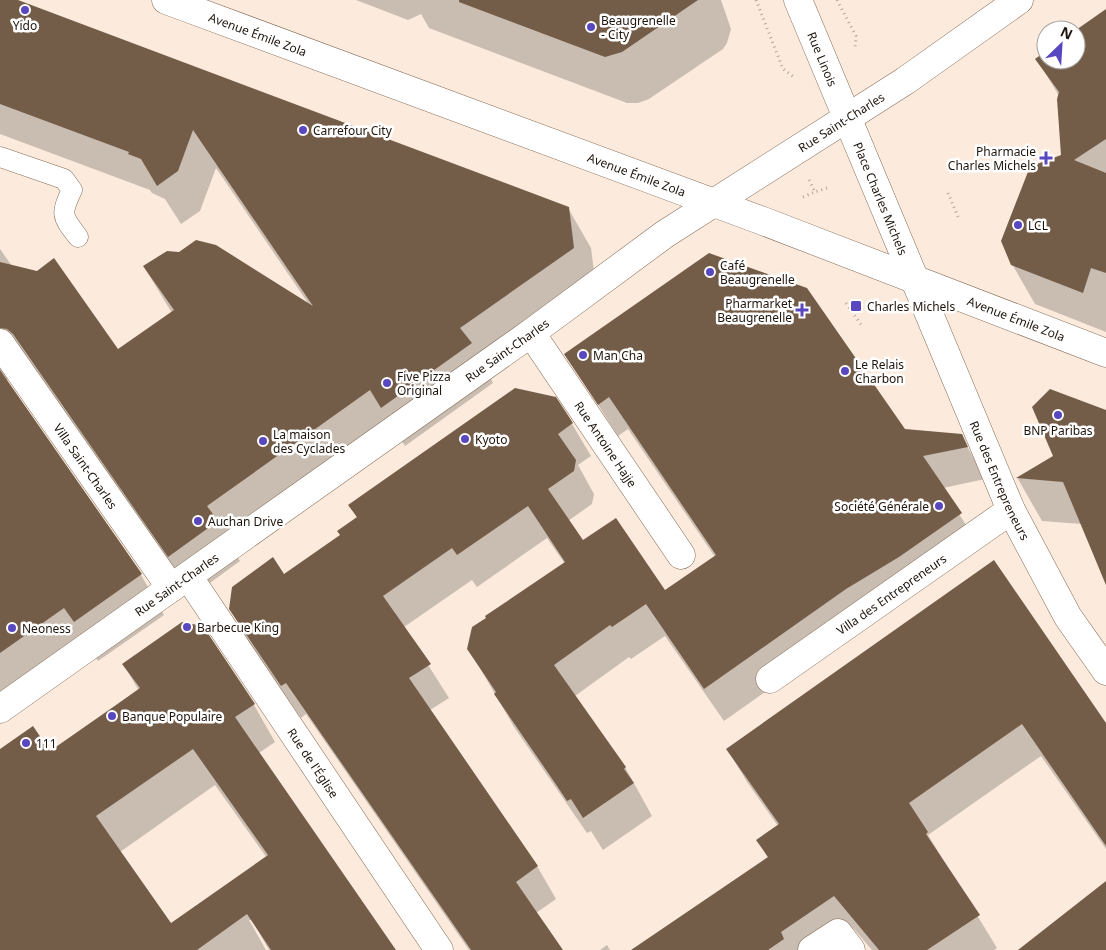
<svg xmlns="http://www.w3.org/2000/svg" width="1106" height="950" font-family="'Noto Sans',sans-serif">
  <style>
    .shadow { fill: #0003; fill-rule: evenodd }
    .building { fill: #745d48; fill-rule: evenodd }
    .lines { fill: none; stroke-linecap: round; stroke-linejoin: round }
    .lane-casing { stroke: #836a55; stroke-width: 21 }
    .street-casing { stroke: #836a55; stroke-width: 29 }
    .secondary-casing { stroke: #836a55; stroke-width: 29 }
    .path { stroke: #b3a498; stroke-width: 3; stroke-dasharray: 1 4; stroke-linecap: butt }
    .lane { stroke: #fff; stroke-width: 20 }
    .street { stroke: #fff; stroke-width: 28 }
    .secondary { stroke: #fff; stroke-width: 28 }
    .poi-dot { fill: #5947bf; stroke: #fff; stroke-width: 2 }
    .labels { text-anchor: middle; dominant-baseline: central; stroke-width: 5; stroke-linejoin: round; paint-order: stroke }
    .poi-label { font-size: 12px; fill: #1e140c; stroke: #fff; text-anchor: start }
    .street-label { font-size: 12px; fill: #1e140c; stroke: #fff }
  </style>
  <rect width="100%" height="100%" fill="#fcebdd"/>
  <path class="shadow" d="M 0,0 L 10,0 L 568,208 L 591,248 L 596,288 L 484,366 L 493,383 L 405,446 L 394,429 L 230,545 L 240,561 L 192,596 L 8,377 L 7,382 L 141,575 L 164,615 L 98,661 L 88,646 L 0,708 L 0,249 L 12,266 L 118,351 L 172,313 L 144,267 L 310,306 L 216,168 L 200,211 L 181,224 L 165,199 L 152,193 L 150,190 L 0,134 Z
    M 356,0 L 721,0 L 731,29 L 727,43 L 723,49 L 649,99 L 638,103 L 627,103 L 429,28 L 421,14 L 408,20 Z
    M 1106,10 L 1106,332 L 1035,304 L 1012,264 L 1062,156 L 1059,96 L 1037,59 L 1046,53 L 1046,60 L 1076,60 L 1076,31 Z
    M 566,354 L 904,430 L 961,435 L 985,479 L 943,488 L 979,546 L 865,621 L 724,721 L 665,636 L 631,659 L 629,657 L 575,696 L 625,767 L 652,816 L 603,850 L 591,831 L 587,833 L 514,727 L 469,649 L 565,564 L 547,538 L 477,587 L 472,580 L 404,627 L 449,698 L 430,710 L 537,866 L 556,899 L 536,913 L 561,950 L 469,950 L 306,714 L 301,718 L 249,642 L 230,608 L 284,576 L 341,535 L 357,518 L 350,505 L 572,424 L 591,456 L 578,465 L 594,494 L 592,504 L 568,521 L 582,542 L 665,592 L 715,557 L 628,429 L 618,436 Z
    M 1106,411 L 1106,585 L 1082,524 L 1042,521 L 1018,479 L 1054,457 Z
    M 994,562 L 1106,726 L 1106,849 L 1041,756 L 928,835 L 997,948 L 994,950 L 872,950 L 853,928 L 821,950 L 633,950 L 768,858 L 758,840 L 778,826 L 747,782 L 728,750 Z
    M 124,665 L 254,705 L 275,742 L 259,753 L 395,950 L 269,950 L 252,920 L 249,920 L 266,950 L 0,950 L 0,751 L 50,753 L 139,691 ZM 215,785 L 267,858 L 171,925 L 120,852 Z
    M 607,945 L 610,950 L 600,950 Z"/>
  <path class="building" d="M 0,0 L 18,0 L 569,207 L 574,248 L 460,328 L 472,343 L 381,408 L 370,390 L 207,506 L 218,521 L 168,557 L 13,334 L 7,329 L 0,328 L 0,262 L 37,271 L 54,258 L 118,349 L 174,310 L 143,266 L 167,251 L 179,252 L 196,240 L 216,245 L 313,306 L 193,130 L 178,171 L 157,186 L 141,159 L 128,154 L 129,152 L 0,104 Z
    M 459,0 L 698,0 L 622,52 L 605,57 L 459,2 Z
    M 1106,9 L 1106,139 L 1074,160 L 1106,173 L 1106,273 L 1091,268 L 1083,293 L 1011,265 L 1001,241 L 1031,164 L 1037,164 L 1061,155 L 1057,99 L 1059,92 L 1035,59 L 1046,51 L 1046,60 L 1076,60 L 1076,30 Z
    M 709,253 L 807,288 L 905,429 L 962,434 L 968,447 L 923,456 L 962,513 L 899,557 L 846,589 L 704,689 L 646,604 L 612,627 L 610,625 L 554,665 L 626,767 L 624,769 L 634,783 L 583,818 L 571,799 L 567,801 L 555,783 L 494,694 L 496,692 L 467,649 L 472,627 L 486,618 L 485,616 L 565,562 L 528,506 L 457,555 L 452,548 L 383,596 L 431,664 L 409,678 L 538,866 L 516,882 L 563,950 L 471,950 L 286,683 L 281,686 L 229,609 L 232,587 L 273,557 L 284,574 L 340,535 L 337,531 L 357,517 L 348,505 L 515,388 L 556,397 L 573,423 L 558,434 L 576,460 L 574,471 L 548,489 L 583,540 L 616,518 L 665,590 L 716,555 L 609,397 L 598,405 L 564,354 Z
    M 0,370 L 142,574 L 74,622 L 64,608 L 0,653 Z
    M 1050,389 L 1106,410 L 1106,585 L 1063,482 L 1016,478 L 1053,456 L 1032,407 Z
    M 994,560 L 1106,723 L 1106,846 L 1022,724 L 909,803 L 928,832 L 926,834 L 980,915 L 927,950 L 879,950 L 834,896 L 781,932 L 784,939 L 768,950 L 631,950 L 768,857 L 756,840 L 779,824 L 726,749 Z
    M 182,622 L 203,626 L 255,704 L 235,717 L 396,950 L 271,950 L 247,914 L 197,950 L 0,950 L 0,749 L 33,726 L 50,751 L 116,705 L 140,688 L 122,664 ZM 193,749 L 268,855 L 171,923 L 96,816 Z
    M 1106,881 L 1106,950 L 1018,950 Z"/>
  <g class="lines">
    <g class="lane-casing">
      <path id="lane" d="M 0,157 L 64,179 L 72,190 C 60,215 62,216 78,237"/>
    </g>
    <g class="street-casing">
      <g id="street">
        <path id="s1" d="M 531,333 L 681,555"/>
        <path id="s2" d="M 0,343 L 171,588"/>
        <path id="s3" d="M 188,576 L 439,950"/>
        <path id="s4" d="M 770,679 L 1011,510"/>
        <path id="s5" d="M 0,709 L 531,333 L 665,234 L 905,81 L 1019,0"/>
        <path d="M 812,950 L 838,933 L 851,950"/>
      </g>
    </g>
    <g class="secondary-casing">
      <g id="secondary">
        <path id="s6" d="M 166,0 L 763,221 L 1106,353"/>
        <path id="s7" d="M 798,0 L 1011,510 L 1068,617 L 1106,671"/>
      </g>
    </g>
    <path class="path" d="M 756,0 L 783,69 L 795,78
      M 837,0 L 856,36 L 855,50
      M 809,180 L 815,192 L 830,187
      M 948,193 L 959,219
      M 803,197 L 815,192
      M 846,303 L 862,326"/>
    <use href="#lane" class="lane"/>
    <use href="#street" class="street"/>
    <use href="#secondary" class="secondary"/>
  </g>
  <g class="poi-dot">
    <circle cx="25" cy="10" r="5"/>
    <circle cx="591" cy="27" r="5"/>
    <circle cx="303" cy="130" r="5"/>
    <path d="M1043.5 150.5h5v5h5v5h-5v5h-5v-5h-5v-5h5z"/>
    <circle cx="1018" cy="225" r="5"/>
    <circle cx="710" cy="272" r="5"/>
    <rect x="850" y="300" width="12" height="12" rx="2.5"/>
    <path d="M799.5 302.5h5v5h5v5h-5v5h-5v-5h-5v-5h5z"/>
    <circle cx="583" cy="355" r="5"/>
    <circle cx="845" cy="371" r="5"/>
    <circle cx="387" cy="383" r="5"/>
    <circle cx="1058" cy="415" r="5"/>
    <circle cx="465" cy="439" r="5"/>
    <circle cx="263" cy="441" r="5"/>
    <circle cx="939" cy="506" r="5"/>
    <circle cx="198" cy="521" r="5"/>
    <circle cx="187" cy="627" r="5"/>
    <circle cx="12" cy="628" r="5"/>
    <circle cx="112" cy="716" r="5"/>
    <circle cx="26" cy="743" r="5"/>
  </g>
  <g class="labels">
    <g class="poi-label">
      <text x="601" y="20">Beaugrenelle<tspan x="601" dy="14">- City</tspan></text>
      <text x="25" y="25" text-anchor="middle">Yido</text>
      <text x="313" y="130">Carrefour City</text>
      <text x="1036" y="151" text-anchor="end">Pharmacie<tspan x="1036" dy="14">Charles Michels</tspan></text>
      <text x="1028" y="225">LCL</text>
      <text x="720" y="265">Café<tspan x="720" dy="14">Beaugrenelle</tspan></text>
      <text x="792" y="303" text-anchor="end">Pharmarket<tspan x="792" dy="14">Beaugrenelle</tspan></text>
      <text x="867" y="306">Charles Michels</text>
      <text x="593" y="355">Man Cha</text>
      <text x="855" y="364">Le Relais<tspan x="855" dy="14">Charbon</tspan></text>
      <text x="397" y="376">Five Pizza<tspan x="397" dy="14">Original</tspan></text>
      <text x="1058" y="430" text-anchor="middle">BNP Paribas</text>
      <text x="273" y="434">La maison<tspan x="273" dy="14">des Cyclades</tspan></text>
      <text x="475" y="439">Kyoto</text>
      <text x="929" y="506" text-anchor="end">Société Générale</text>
      <text x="208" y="521">Auchan Drive</text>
      <text x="197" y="627">Barbecue King</text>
      <text x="22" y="628">Neoness</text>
      <text x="122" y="716">Banque Populaire</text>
      <text x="36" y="743">111</text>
    </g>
    <g class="street-label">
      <text stroke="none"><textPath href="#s6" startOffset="98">Avenue Émile Zola</textPath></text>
      <text stroke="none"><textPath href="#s7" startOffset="64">Rue Linois</textPath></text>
      <text stroke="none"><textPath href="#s5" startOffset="1026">Rue Saint-Charles</textPath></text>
      <text stroke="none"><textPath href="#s6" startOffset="502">Avenue Émile Zola</textPath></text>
      <text stroke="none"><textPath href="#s7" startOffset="215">Place Charles Michels</textPath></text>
      <text stroke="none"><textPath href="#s6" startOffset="908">Avenue Émile Zola</textPath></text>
      <text stroke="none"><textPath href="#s5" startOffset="621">Rue Saint-Charles</textPath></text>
      <text stroke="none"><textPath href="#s1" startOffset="134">Rue Antoine Hajje</textPath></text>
      <text stroke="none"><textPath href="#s2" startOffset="150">Villa Saint-Charles</textPath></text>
      <text stroke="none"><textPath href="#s7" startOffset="521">Rue des Entrepreneurs</textPath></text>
      <text stroke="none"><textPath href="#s5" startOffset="216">Rue Saint-Charles</textPath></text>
      <text stroke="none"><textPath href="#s4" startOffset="148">Villa des Entrepreneurs</textPath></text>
      <text stroke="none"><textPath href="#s3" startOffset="225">Rue de l'Église</textPath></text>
    </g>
  </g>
  <g transform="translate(1061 45) rotate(25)"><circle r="24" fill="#ffffff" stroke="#a5a19e"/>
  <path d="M0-4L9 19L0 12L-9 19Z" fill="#5947bf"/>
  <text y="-8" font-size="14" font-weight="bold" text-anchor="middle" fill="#1e140c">N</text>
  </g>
</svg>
